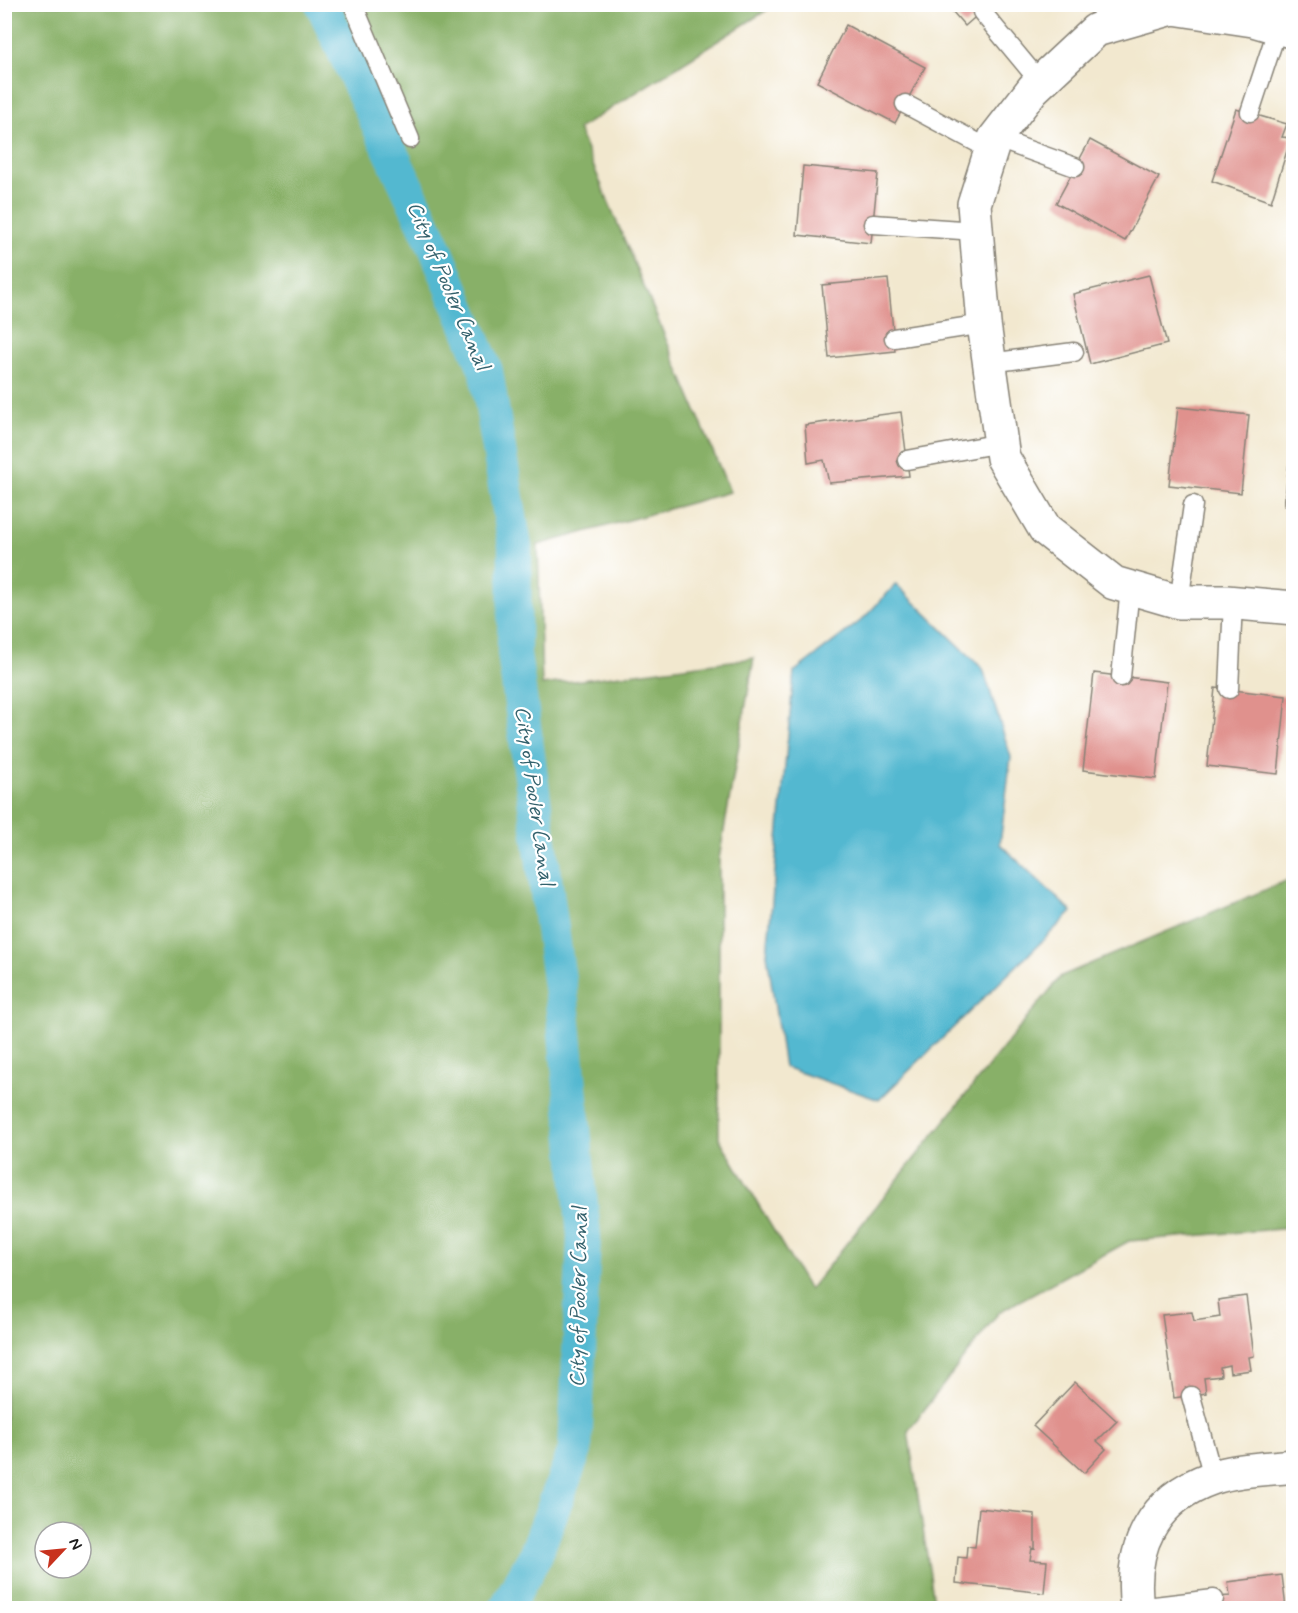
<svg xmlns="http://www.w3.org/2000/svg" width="1298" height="1613" font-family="Mynerve,sans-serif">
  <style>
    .forest { fill: #88b067; stroke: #526642; stroke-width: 1.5; fill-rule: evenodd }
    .water { fill: #52b8d0; stroke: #376a76; stroke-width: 1.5 }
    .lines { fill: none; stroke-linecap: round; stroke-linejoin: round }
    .canal { stroke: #52b8d0; stroke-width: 34 }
    .building { fill: #e0918d }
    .service-casing { stroke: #878276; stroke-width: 21 }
    .minor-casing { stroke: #878276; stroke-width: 36 }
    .service { stroke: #fff; stroke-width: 18 }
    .minor { stroke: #fff; stroke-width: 33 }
    .labels { text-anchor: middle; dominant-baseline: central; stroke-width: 4.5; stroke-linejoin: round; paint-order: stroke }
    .water-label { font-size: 21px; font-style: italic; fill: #34626d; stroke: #fff }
  </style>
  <rect width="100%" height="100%" fill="#fff"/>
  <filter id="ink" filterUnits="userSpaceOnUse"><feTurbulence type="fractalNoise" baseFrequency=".0167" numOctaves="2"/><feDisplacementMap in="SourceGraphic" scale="12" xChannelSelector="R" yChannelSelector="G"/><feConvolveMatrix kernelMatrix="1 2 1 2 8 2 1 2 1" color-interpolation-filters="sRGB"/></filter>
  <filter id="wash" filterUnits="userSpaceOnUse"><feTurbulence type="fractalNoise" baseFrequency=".008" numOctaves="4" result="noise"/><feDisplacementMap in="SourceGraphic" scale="24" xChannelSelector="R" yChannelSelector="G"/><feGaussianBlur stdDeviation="1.35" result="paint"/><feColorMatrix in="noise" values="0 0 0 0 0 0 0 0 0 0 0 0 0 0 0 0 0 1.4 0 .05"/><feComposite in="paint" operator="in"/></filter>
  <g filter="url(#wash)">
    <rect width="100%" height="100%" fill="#f2e8cf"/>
    <path class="forest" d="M 5,5 L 775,5 L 578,129 L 730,492 L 538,545 L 542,685 L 754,658 L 719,859 L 719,1138 L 809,1290 L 1061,976 L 1293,878 L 1293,1228 L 1129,1241 L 999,1312 L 908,1431 L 935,1608 L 5,1608 ZM 45,1532 L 81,1532 L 81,1568 L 45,1568 Z"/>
    <path class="water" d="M 896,584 L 983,669 L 1011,757 L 1000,844 L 1072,912 L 879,1100 L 784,1067 L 767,954 L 794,672 L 863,619 Z"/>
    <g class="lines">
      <path class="canal" d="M 322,4 L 435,247 L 486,371 L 515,546 L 514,653 L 562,1001 L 584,1236 L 575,1450 L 535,1556 L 506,1608"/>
    </g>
    <g id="blocks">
      <path class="building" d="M 946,4 L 990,4 L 965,26 Z
        M 846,25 L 925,67 L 895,123 L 817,82 Z
        M 1236,109 L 1287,124 L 1282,137 L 1291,138 L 1271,202 L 1212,181 Z
        M 1090,140 L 1159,177 L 1125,241 L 1056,203 Z
        M 803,166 L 878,173 L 871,243 L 797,235 Z
        M 1149,275 L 1167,344 L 1090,364 L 1073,294 Z
        M 888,279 L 895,351 L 829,358 L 822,285 Z
        M 1178,407 L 1249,415 L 1241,493 L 1169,485 Z
        M 901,412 L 909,476 L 829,483 L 824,460 L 808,463 L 805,425 Z
        M 1292,435 L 1294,435 L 1294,507 L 1284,506 Z
        M 1094,673 L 1167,682 L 1156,779 L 1083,770 Z
        M 1215,688 L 1286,696 L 1278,774 L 1207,766 Z
        M 1246,1296 L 1254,1356 L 1249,1357 L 1251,1370 L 1230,1373 L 1229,1365 L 1220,1367 L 1221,1376 L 1204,1378 L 1206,1393 L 1174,1398 L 1162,1315 L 1192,1312 L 1194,1321 L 1220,1317 L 1218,1300 Z
        M 1075,1382 L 1117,1421 L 1097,1441 L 1106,1449 L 1084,1473 L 1033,1426 Z
        M 979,1508 L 1035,1514 L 1035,1549 L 1032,1548 L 1030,1560 L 1047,1561 L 1044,1593 L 956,1583 L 958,1557 L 966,1558 L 967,1546 L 975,1547 Z
        M 1282,1575 L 1286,1608 L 1219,1608 L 1217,1597 L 1230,1596 L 1228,1582 Z"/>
    </g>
  </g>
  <g filter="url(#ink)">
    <use href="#blocks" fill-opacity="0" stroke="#878276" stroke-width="1.5"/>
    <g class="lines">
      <g class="service-casing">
        <path id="service" d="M 353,4 L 410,139
          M 1099,4 L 1107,27
          M 982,12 L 1040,82
          M 1283,28 L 1289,4
          M 905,104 L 991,150
          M 1250,112 L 1278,27
          M 995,138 L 1075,167
          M 873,224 L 976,231
          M 894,338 L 984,324
          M 989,363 L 1074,352
          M 907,460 L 1001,443
          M 1179,602 L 1193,505
          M 1121,677 L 1130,588
          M 1229,689 L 1233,602
          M 1191,1396 L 1213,1477
          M 1137,1608 L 1214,1599"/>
      </g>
      <g class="minor-casing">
        <path id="minor" d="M 1294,32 L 1253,20 L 1173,8 L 1096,30 L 1033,89 L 995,138 L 974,204 L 984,324 L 1003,458 L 1045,529 L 1114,583 L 1179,602 L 1226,602 L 1294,608
          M 1137,1608 C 1129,1548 1152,1499 1212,1478 C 1236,1469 1268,1469 1294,1466"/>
      </g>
      <use href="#service" class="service"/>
      <use href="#minor" class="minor"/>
    </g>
  </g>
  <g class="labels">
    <g class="water-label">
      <text transform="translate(448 286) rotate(67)">City of Pooler Canal</text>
      <text transform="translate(534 796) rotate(82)">City of Pooler Canal</text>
      <text transform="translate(579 1297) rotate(-89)">City of Pooler Canal</text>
    </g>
  </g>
  <rect width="1298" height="1613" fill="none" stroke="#fff" stroke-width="24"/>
  <g transform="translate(63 1550) rotate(64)"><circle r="28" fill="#ffffff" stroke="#a4a4a4" stroke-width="1.5"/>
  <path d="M0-4.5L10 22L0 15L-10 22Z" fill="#c8321e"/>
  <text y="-9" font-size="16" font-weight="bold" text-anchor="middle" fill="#1c1c1c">N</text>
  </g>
</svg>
